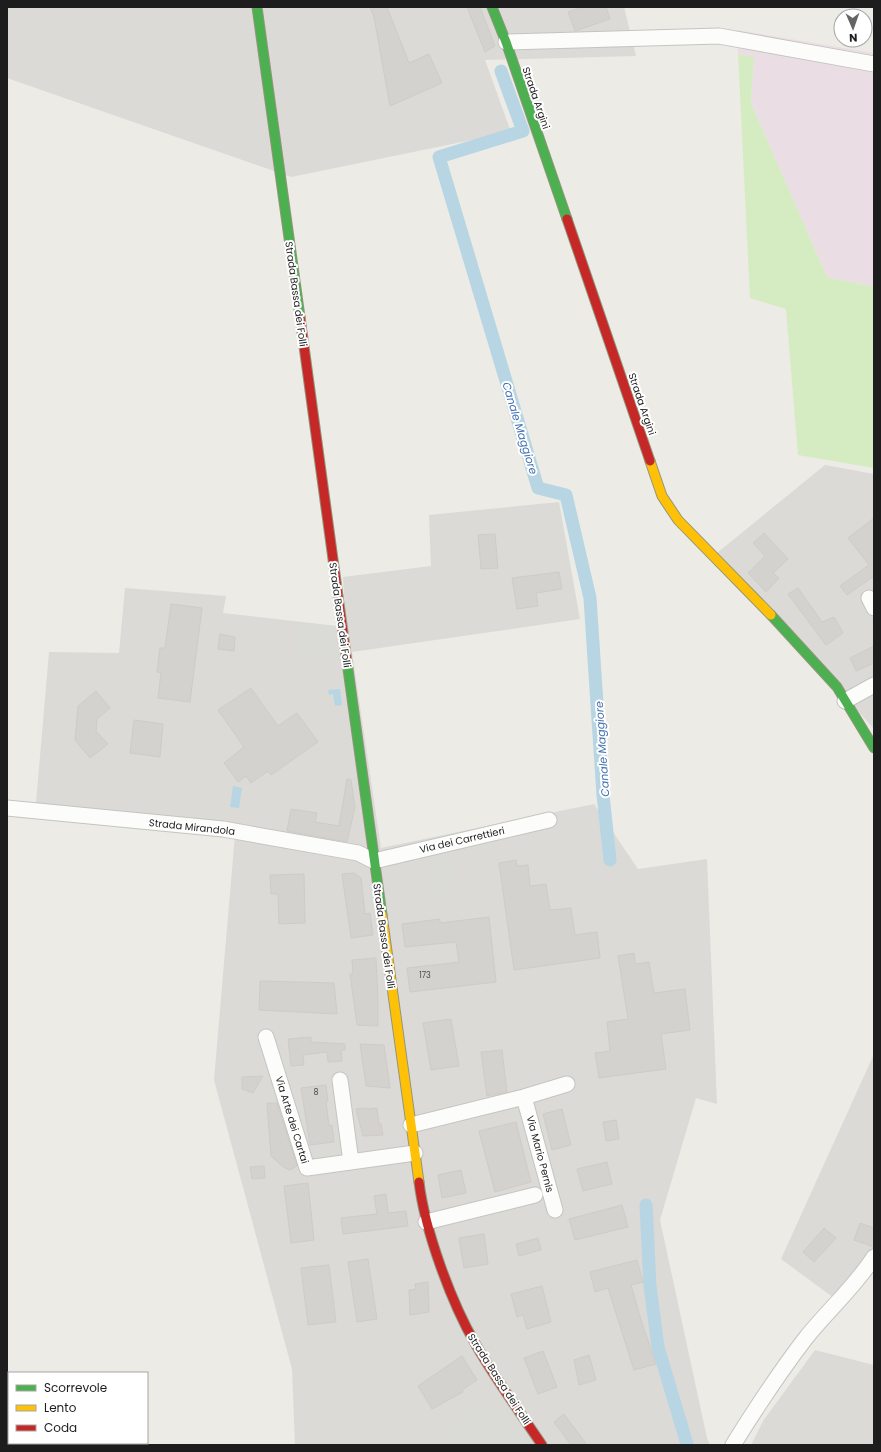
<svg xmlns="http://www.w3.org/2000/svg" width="881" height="1452" font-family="Poppins,sans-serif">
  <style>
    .residential { fill: #dbdad7 }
    .industrial { fill: #eadee4 }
    .grass { fill: #d5ecc2 }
    .parking { fill: #dadad7 }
    .water { fill: #b7d5e2 }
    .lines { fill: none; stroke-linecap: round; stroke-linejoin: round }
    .canal { stroke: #b7d5e2; stroke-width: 13 }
    .building { fill: #d4d2ce; stroke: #cfccc7 }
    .street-casing { stroke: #c4c4c1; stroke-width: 17 }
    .fast-casing { stroke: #92967c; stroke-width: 11 }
    .slow-casing { stroke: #92967c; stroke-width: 11 }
    .jam-casing { stroke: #92967c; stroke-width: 11 }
    .street { stroke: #fcfcfb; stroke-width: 15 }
    .fast { stroke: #4caf50; stroke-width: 9 }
    .slow { stroke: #ffc107; stroke-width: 9 }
    .jam { stroke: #c62828; stroke-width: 9 }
    .labels { text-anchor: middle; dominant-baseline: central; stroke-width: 4; stroke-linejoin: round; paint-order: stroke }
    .number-label { font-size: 8px; fill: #4b4a49 }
    .street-label { font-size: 10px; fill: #1d1d1d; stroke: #fff }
    .water-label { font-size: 11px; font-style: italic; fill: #4472b2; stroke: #fff }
  </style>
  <rect width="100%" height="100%" fill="#ecebe5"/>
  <path class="residential" d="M 7,7 L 624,7 L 636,56 L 485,60 L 511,132 L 291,177 L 7,78 Z
    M 825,465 L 874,474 L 874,729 L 717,553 Z
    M 559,502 L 580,619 L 352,652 L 381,848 L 594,804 L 638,869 L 707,859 L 717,1104 L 696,1098 L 660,1220 L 707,1438 L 710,1445 L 295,1445 L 292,1369 L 214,1080 L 236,823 L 36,803 L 49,652 L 119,653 L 125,588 L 226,596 L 223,613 L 346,627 L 343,577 L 431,566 L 429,515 Z
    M 874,1054 L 874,1250 L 834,1298 L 781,1259 Z
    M 815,1350 L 874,1365 L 874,1445 L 751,1445 L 763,1421 Z"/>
  <path class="industrial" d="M 737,30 L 874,53 L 874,287 L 827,277 L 751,103 L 754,57 L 738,54 Z"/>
  <path class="grass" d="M 738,54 L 754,57 L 751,103 L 827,277 L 874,287 L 874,468 L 798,455 L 786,309 L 750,298 Z"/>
  <path class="parking" d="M 298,625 L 338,629 L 342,661 L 295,654 Z
    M 454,855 L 461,891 L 436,895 L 430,859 Z
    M 496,1393 L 529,1445 L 461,1445 L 450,1425 Z"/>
  <path class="water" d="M 340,689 L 342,705 L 335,706 L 333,694 L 329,695 L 328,690 Z
    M 233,786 L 242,788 L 239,808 L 230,807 Z"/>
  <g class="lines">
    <path class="canal" d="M 501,71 L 523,131 L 439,157 L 538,488 L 566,495 L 590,598 L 603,795 L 610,860
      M 646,1205 L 650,1286 L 658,1347 L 687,1444"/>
  </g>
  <path class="building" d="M 370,7 L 387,7 L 409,63 L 429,54 L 442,83 L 390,106 L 374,17 Z
    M 467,7 L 480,7 L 495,46 L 485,52 Z
    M 583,7 L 606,7 L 610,19 L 575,31 L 568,12 Z
    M 874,518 L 874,576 L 847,595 L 840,586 L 869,565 L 848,538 Z
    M 764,533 L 788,559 L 773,573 L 779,578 L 766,592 L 748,573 L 765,556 L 753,543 Z
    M 495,534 L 498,568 L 481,569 L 478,535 Z
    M 559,572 L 562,589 L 536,593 L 538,606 L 517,609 L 512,578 Z
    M 798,588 L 822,622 L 834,617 L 843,633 L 826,645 L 788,594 Z
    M 171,604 L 202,608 L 190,702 L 158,698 L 161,673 L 157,672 L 160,648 L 165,648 Z
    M 220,634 L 235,637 L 234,651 L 218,649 Z
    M 874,646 L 874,663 L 856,671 L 850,658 Z
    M 251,688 L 278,726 L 297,713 L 318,742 L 271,775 L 268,771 L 251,783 L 246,776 L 238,782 L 224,763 L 244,747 L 218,710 Z
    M 96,691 L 110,708 L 97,719 L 96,731 L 108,744 L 90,758 L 75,740 L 78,706 Z
    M 134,720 L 163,724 L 160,757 L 130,753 Z
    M 347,779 L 351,780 L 355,807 L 347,842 L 287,831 L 291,809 L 317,813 L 315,822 L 339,826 Z
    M 516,860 L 517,866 L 528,865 L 530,886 L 546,884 L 550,910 L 571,908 L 575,935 L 597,932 L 600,958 L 514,970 L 499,863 Z
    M 354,873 L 361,878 L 365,914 L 370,913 L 373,935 L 351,938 L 342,874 Z
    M 304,874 L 305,923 L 279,924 L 278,894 L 271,894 L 270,875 Z
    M 489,917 L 496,982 L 410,992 L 407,968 L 459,962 L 456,942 L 405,947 L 402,924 L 440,919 L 440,923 Z
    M 634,953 L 635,964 L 649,962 L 654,993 L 685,989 L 690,1030 L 661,1034 L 666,1069 L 599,1078 L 595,1053 L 610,1051 L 607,1022 L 628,1019 L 618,956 Z
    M 376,958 L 378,999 L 378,1026 L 357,1025 L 350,974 L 353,974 L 352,960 Z
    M 260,981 L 334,983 L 337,1014 L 259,1010 Z
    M 451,1019 L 459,1066 L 431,1070 L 423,1023 Z
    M 311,1037 L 311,1042 L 345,1044 L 345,1050 L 341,1050 L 342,1061 L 328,1062 L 327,1052 L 303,1055 L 304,1065 L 291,1066 L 288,1039 Z
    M 360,1044 L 384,1045 L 390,1088 L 366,1086 Z
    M 502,1050 L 507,1092 L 487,1096 L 481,1052 Z
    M 263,1076 L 253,1093 L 242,1089 L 242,1077 Z
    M 326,1085 L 328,1101 L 326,1101 L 329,1126 L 332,1125 L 334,1142 L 310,1145 L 301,1088 Z
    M 267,1103 L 277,1103 L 297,1166 L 290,1170 L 283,1167 L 271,1156 Z
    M 367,1108 L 368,1109 L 377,1108 L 379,1124 L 381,1124 L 383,1135 L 363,1136 L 356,1109 Z
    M 562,1109 L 571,1145 L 552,1150 L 543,1114 Z
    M 616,1120 L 619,1139 L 606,1141 L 603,1122 Z
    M 516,1122 L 531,1182 L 495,1192 L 479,1131 Z
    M 607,1162 L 612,1184 L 583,1191 L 577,1169 Z
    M 264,1166 L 265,1178 L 252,1179 L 250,1167 Z
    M 461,1170 L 466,1193 L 442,1198 L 438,1175 Z
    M 308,1183 L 314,1240 L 291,1243 L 284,1186 Z
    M 386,1194 L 388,1213 L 406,1211 L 408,1226 L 343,1234 L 341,1218 L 377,1214 L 374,1196 Z
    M 622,1205 L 628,1227 L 575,1240 L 569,1219 Z
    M 860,1223 L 874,1228 L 874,1247 L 854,1240 Z
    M 824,1228 L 836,1238 L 814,1262 L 803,1252 Z
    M 484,1234 L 488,1264 L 464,1268 L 459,1238 Z
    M 538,1238 L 541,1250 L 519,1256 L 516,1244 Z
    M 368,1259 L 377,1319 L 357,1322 L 348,1262 Z
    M 637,1260 L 643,1282 L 631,1285 L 641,1320 L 656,1364 L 634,1370 L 608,1288 L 595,1292 L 590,1272 Z
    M 329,1265 L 336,1322 L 308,1325 L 301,1268 Z
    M 428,1282 L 429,1312 L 410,1315 L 409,1290 L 416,1289 L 415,1284 Z
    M 542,1286 L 551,1322 L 527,1329 L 523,1315 L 517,1317 L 511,1294 Z
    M 543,1351 L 557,1387 L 538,1394 L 524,1358 Z
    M 589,1355 L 596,1380 L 579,1385 L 574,1360 Z
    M 462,1356 L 477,1380 L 462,1390 L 463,1392 L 432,1409 L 418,1386 Z
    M 564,1414 L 587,1445 L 571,1445 L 554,1422 Z"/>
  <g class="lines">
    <g class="street-casing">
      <path id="street" d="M 506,42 L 719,36 L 874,64
        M 869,598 L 874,608
        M 845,701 L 874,685
        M 7,808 L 223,829 L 358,853 L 374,861 L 549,820
        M 266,1037 L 307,1168 L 415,1153
        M 340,1080 L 351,1162
        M 524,1097 L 555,1210
        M 411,1125 L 524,1097 L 567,1084
        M 426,1222 L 535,1195
        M 733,1445 C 756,1408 779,1373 805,1339 C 827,1311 854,1288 874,1257"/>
    </g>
    <g class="fast-casing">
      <path id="fast" d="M 257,7 L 300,317
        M 492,7 L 506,42 L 567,219
        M 771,615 L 837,687 L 874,748
        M 347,662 L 382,915"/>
    </g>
    <g class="slow-casing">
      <path id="slow" d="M 650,461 L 662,496 L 678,520 L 771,615
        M 382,915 L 419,1182"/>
    </g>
    <g class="jam-casing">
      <path id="jam" d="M 567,219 L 650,461
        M 300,317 L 347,662
        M 419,1182 C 425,1231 451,1302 476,1345 C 496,1380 520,1412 542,1445"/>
    </g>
    <use href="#street" class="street"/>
    <use href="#fast" class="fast"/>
    <use href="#slow" class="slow"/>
    <use href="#jam" class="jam"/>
  </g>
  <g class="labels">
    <g class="number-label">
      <text x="425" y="975">173</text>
      <text x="316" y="1092">8</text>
    </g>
    <g class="street-label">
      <text transform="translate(536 98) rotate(71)">Strada Argini</text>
      <text transform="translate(296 294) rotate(82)">Strada Bassa dei Folli</text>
      <text transform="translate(642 404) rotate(71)">Strada Argini</text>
      <text transform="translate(340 615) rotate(82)">Strada Bassa dei Folli</text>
      <text transform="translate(192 827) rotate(6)">Strada Mirandola</text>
      <text transform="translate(462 840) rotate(-13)">Via dei Carrettieri</text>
      <text transform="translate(384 936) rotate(82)">Strada Bassa dei Folli</text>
      <text transform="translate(292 1120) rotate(73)">Via Arte dei Cartai</text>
      <text transform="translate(540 1154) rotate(75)">Via Mario Pernis</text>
      <text transform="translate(499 1379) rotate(57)">Strada Bassa dei Folli</text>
    </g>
    <g class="water-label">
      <text transform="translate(520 428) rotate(73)">Canale Maggiore</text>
      <text transform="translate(602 749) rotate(-94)">Canale Maggiore</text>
    </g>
  </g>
  <rect width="881" height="1452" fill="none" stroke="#1d1d1d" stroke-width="16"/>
  <rect x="8" y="1372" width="140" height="72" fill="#ffffff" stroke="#a5a5a5"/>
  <rect x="16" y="1385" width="20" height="6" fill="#4caf50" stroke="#a5a5a5"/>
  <text x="44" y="1392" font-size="12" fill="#1d1d1d">Scorrevole</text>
  <rect x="16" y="1405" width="20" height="6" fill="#ffc107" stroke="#a5a5a5"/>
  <text x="44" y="1412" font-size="12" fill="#1d1d1d">Lento</text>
  <rect x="16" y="1425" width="20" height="6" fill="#c62828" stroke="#a5a5a5"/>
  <text x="44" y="1432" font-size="12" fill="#1d1d1d">Coda</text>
  <g transform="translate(853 28) rotate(178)"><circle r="19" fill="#ffffff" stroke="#a5a5a5"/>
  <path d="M0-3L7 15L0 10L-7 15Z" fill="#656563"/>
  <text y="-6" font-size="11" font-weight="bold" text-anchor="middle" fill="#1d1d1d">N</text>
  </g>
</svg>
